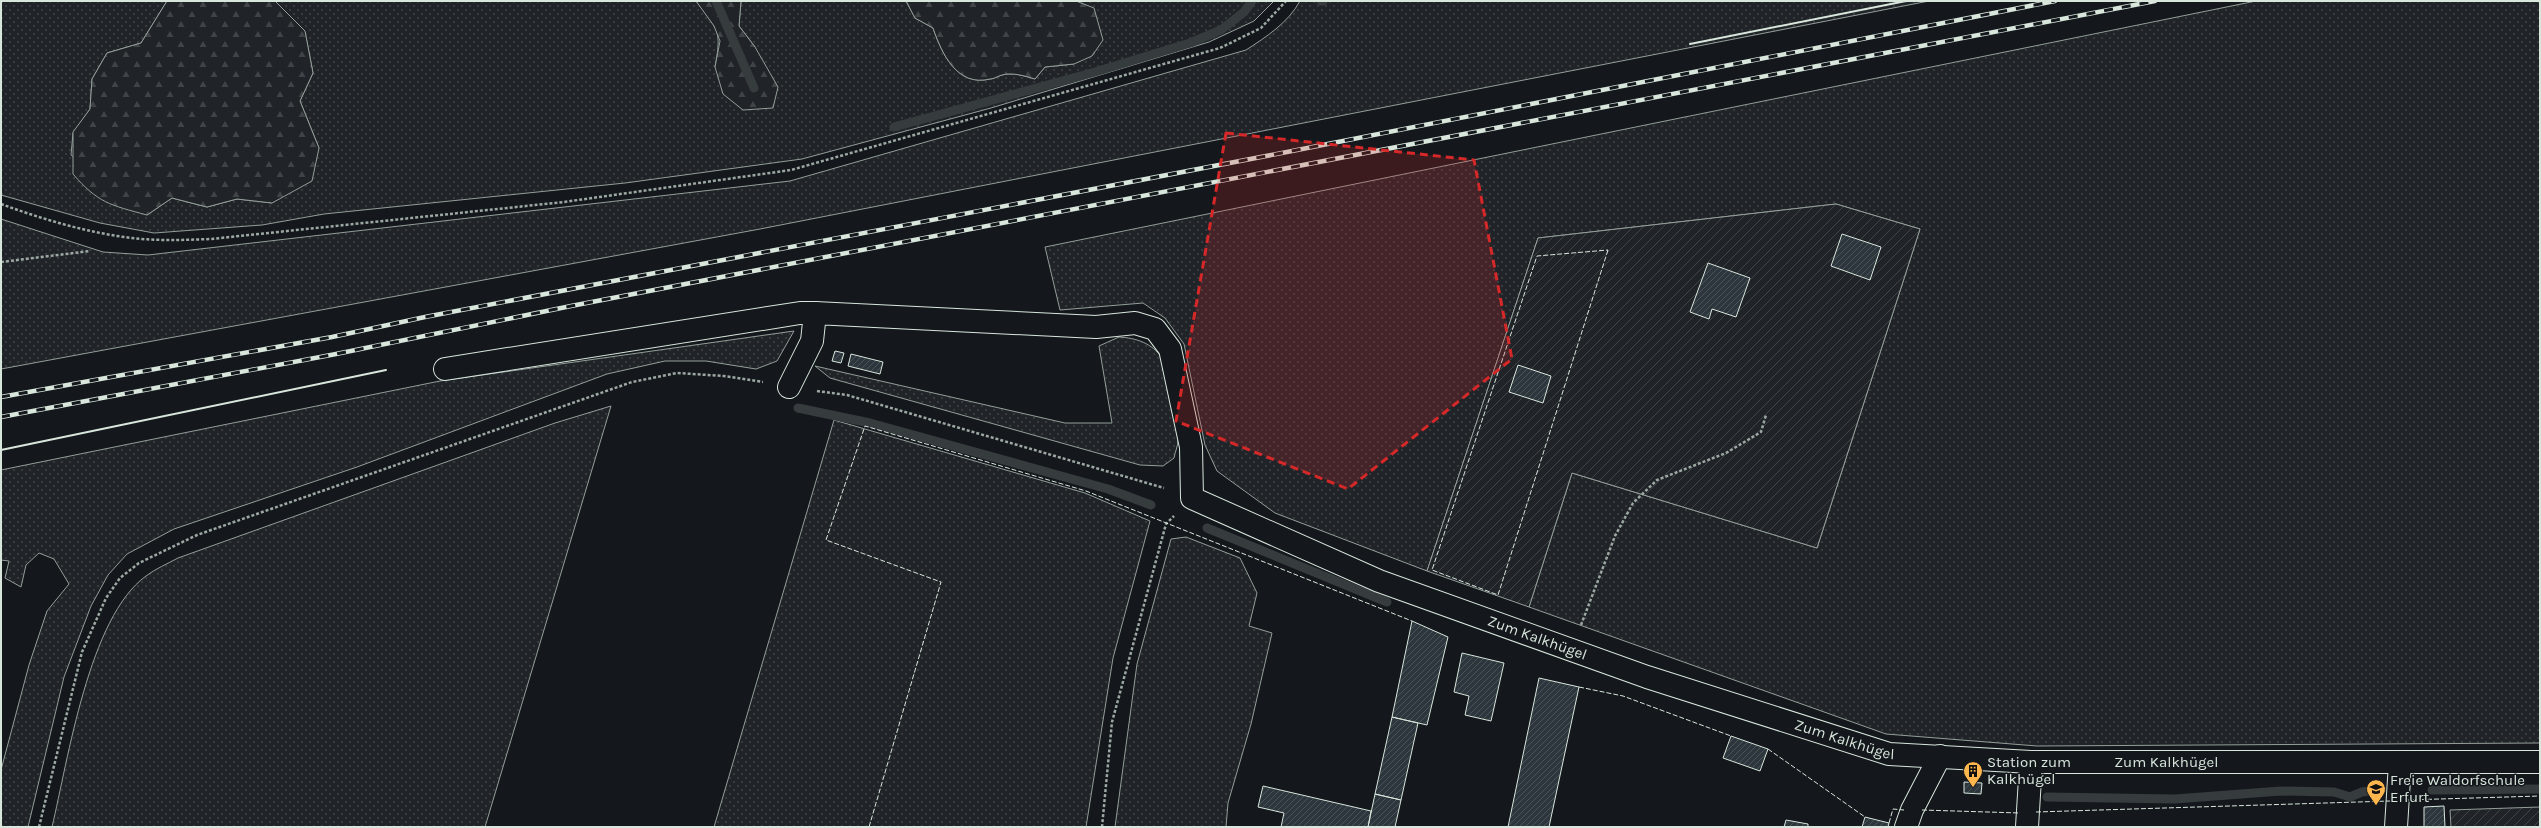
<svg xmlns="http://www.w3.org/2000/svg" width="2541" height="828" font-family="Karla,sans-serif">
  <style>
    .grass { fill: url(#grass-dots); stroke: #939e99 }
    .forest { fill: url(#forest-firs); stroke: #939e99 }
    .garden { fill: url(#garden-furrows); stroke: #939e99 }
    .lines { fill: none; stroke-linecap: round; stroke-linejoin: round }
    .stream { stroke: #363b3e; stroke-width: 9 }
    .building { fill: url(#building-hatch); stroke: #d8e6dc }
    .minor-casing { stroke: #d8e6dc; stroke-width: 24 }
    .path { stroke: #9da8a2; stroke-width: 2.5; stroke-dasharray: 3 2; stroke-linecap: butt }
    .minor { stroke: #14181c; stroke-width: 22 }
    .rail-casing { stroke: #d8e6dc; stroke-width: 4.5 }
    .rail { stroke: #14181c; stroke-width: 3; stroke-dasharray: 9; stroke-linecap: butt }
    .fence { stroke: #d8e6dc; stroke-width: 1; stroke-dasharray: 5 2; stroke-linecap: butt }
    .wall { stroke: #d8e6dc; stroke-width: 2 }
    .marked { fill: #d62828; fill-opacity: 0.2; stroke: #d62828; stroke-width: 3; stroke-dasharray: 8 5; stroke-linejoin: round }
    .labels { text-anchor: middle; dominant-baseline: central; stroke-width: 3; stroke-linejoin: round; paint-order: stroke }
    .street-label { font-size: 15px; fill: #d8e6dc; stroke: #14181c }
    .poi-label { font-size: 15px; fill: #d8e6dc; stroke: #14181c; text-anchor: start }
  </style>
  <defs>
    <pattern id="grass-dots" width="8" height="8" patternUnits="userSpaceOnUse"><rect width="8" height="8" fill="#202428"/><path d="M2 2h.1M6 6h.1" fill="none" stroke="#404447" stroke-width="1.8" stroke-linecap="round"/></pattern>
    <pattern id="forest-firs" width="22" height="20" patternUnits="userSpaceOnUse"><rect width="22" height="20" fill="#202428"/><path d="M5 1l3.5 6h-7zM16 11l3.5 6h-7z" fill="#404447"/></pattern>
    <pattern id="garden-furrows" width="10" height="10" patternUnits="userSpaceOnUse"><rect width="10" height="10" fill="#202428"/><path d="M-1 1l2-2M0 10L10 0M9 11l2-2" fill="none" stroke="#404447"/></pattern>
    <pattern id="building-hatch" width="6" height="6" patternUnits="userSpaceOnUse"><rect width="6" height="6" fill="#2c363c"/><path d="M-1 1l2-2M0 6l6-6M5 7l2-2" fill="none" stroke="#4a5358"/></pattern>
  </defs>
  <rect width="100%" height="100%" fill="#14181c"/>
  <path class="grass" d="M 1,1 L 167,1 L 141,43 L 107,53 L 92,79 L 90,109 L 73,133 L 71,155 L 147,215 L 172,198 L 207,207 L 237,199 L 272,203 L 319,148 L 300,101 L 313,73 L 305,32 L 275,1 L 696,1 C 718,30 722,30 715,67 L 755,47 L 739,26 L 741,1 L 906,1 L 915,18 L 933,28 C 942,54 957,87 990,79 C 994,79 998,76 1002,75 C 1012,72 1025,76 1035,79 L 1045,67 L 1074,64 L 1096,19 L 1094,9 L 1076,1 L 1274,1 L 1254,21 L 1209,42 L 991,108 L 802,159 L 625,183 L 324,214 L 262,225 L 154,233 L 100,223 L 1,195 Z
    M 1300,1 L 1929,1 L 760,229 L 1,369 L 1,219 L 103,252 L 148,255 L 790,181 L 1246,50 C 1266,37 1288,23 1300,1 Z
    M 2256,1 L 2540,1 L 2540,743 L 2037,746 L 1886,734 L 1529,607 L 1572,473 L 1817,548 L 1920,229 L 1836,204 L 1538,238 L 1427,571 L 1275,513 L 1217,471 L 1205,445 L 1184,344 L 1165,318 L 1143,303 L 1060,310 L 1045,247 Z
    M 794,331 L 777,361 L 756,369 L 706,361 L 665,361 L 607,374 L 357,467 L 174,529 L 127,554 L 108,575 L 91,606 L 64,677 L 28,827 L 1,827 L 1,770 L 29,665 L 47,611 L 69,584 L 54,559 L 39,553 L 26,565 L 21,587 L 5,578 L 9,561 L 1,560 L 1,470 L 440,381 Z
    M 1119,337 C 1136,338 1152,343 1162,358 C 1171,372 1178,422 1178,440 C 1178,446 1175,452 1174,458 L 1163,466 L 1140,465 L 830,378 L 815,366 L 1065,423 L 1112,423 L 1099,346 Z
    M 611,406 L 485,827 L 52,827 C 68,760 89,617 146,576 C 155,569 167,564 178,558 L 555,423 Z
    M 834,420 L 1085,493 L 1150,521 L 1113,658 L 1086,827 L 714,827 Z
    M 1186,537 L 1240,558 L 1257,593 L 1249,626 L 1272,633 L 1251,724 L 1228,803 L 1226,827 L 1115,827 L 1137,664 L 1171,539 Z"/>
  <path class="forest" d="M 167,1 L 275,1 L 305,31 L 313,73 L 300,101 L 319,148 L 312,181 L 272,203 L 237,199 L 207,207 L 172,198 L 147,215 C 110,205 98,203 73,174 L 73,132 L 90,109 L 92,79 L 107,53 L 141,43 Z
    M 696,1 L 741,1 L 739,26 L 755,47 L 778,87 L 773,108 L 743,110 L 723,94 L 715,67 L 720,41 L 714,26 Z
    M 906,1 L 1076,1 L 1094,8 L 1103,40 L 1092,56 L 1074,64 L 1045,67 L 1035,79 C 1025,76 1012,72 1002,75 C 998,76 994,79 990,79 C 957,87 942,54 933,28 L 915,18 Z"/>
  <path class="garden" d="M 1836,204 L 1920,229 L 1817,548 L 1572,473 L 1529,607 L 1427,571 L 1538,238 Z
    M 2540,807 L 2540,827 L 2451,827 L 2450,810 Z"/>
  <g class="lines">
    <path class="stream" d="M 716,1 L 754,88
      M 1321,1 L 1323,1
      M 894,127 L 1095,72 L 1190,43 L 1221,30 L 1244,12 L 1252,1
      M 798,408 L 870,423 L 1108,489 L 1151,505
      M 1207,528 L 1387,602
      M 2432,790 L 2540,789
      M 2047,797 L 2175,799 L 2281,791 L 2334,792 L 2350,797 L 2362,792 L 2376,790"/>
  </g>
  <path class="building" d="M 1842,234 L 1881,247 L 1870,280 L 1831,266 Z
    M 1708,263 L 1750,278 L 1736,317 L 1712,309 L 1709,319 L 1690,312 Z
    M 835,351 L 844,353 L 841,363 L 832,361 Z
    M 851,354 L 883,362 L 880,374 L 848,366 Z
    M 1518,365 L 1551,376 L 1543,403 L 1509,392 Z
    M 1412,621 L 1448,637 L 1427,725 L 1392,717 Z
    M 1462,653 L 1504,663 L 1491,721 L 1465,715 L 1469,696 L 1454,692 Z
    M 1539,678 L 1579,687 L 1549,827 L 1508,827 Z
    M 1392,717 L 1418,723 L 1401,800 L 1375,794 Z
    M 1731,736 L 1768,749 L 1760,771 L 1723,758 Z
    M 1964,782 L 1982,783 L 1981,794 L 1964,793 Z
    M 1263,786 L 1371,811 L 1368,827 L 1281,827 L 1284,813 L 1258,807 Z
    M 1375,794 L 1401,800 L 1395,827 L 1368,827 Z
    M 2444,806 L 2445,827 L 2424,827 L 2424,807 Z
    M 1865,817 L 1889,823 L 1888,827 L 1862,827 Z
    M 1786,820 L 1808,824 L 1808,827 L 1784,827 Z"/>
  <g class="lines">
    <g class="minor-casing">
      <g id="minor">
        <path d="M 445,369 L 800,313 L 815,313"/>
        <path id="s1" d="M 789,387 L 812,341 L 815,313 L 1096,327 L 1135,323 L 1155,329 L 1170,349 L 1191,447 L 1192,498 L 1379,581 L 1647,677 L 1889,754 L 2031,762 L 2540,762"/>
        <path d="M 1906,827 L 1912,810 L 1940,756"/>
        <path d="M 2027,827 L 2031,762"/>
        <path d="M 2396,827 L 2400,763"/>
      </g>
    </g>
    <path class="path" d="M 1,204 C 42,219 88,233 132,238 C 158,241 184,240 211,239 L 564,202 L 791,170 L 1220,48 L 1261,28 L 1286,1
      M 1,262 L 90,251
      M 817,391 L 847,395 L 1164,488
      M 1581,625 L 1615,536 L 1633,503 L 1657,480 L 1726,453 L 1761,432 L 1766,415
      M 39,827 L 82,652 L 106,598 L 120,578 L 139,563 L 197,535 L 632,382 L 677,373 L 724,376 L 763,382
      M 1102,827 L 1112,722 L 1166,524 L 1174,516"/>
    <use href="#minor" class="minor"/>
    <g class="rail-casing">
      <path id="rail" d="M 1,397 L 332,337 L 425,317 L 1287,152 L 2055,1
        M 1,417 L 336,354 L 571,306 L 2155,1"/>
    </g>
    <use href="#rail" class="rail"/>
    <path class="fence" d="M 1608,250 L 1498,595 L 1432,570 L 1537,256 Z
      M 1579,687 L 1623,696 L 1731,736
      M 1768,749 L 1865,817
      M 2406,800 L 2540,796
      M 1922,810 L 2020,813
      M 2036,812 L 2390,801
      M 1889,823 L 1893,809 L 1904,810
      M 869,827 L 941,582 L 826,540 L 865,426 L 1086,491 L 1412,621"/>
    <path class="wall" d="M 1690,44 L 1906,1
      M 1,450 L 386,370"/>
  </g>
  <path class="marked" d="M 1226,133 L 1474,160 L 1512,359 L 1348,489 L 1176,421 Z"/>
  <defs>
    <g id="building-pin" transform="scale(1)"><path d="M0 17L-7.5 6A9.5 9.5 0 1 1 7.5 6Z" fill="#ffb74d" stroke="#14181c"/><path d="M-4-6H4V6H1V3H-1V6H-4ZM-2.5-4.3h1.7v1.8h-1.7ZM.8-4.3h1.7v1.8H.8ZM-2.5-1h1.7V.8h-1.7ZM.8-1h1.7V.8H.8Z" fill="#111"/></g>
    <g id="school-pin" transform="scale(1)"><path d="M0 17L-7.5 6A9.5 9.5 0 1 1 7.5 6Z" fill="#ffb74d" stroke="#14181c"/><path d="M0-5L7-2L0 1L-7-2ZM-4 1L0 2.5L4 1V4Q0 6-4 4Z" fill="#111"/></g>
  </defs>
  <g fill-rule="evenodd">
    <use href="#building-pin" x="1973" y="771"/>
    <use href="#school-pin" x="2376" y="789"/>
  </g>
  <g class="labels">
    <g class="street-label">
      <text stroke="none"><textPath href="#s1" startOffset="970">Zum Kalkhügel</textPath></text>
      <text stroke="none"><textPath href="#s1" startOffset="1294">Zum Kalkhügel</textPath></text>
      <text stroke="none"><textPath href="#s1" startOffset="1618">Zum Kalkhügel</textPath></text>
    </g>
    <g class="poi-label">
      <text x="1987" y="762">Station zum<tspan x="1987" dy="17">Kalkhügel</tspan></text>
      <text x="2390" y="780">Freie Waldorfschule<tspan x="2390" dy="17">Erfurt</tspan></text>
    </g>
  </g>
  <rect width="2541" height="828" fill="none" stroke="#d8e6dc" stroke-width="4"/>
</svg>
